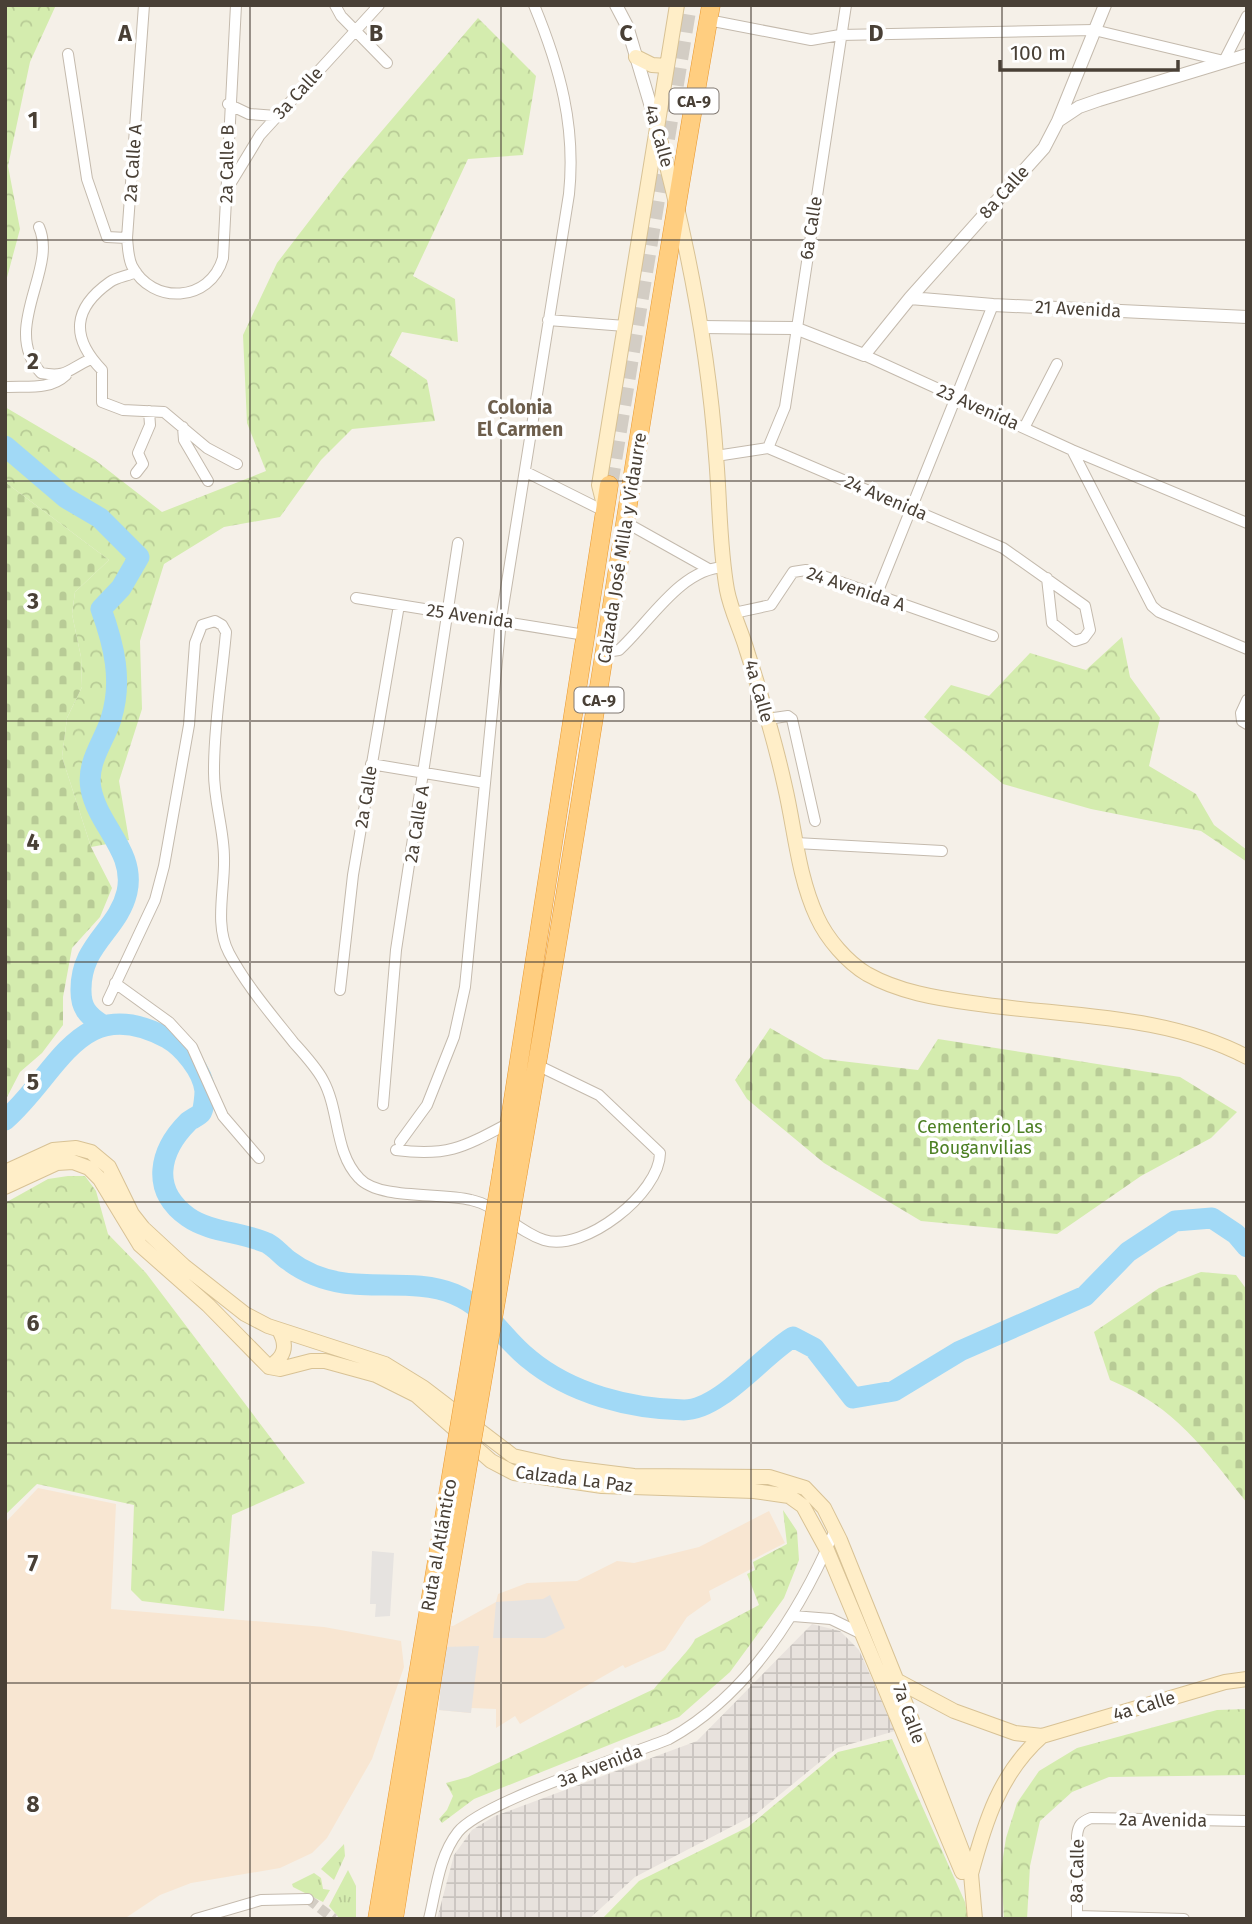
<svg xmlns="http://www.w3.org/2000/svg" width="1252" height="1924" font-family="'Fira Sans',sans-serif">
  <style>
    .commercial { fill: #f8e6d2 }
    .industrial { fill: url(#industrial-grid) }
    .grass { fill: url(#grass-tufts) }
    .forest { fill: url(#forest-crowns) }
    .cemetery { fill: url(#cemetery-stones) }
    .parking { fill: #e6e3e0 }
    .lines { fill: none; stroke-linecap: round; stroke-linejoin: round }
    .river { stroke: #a1d9f6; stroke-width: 21 }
    .minor-tunnel { stroke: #d3cdc4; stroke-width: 10; stroke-dasharray: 10 5; stroke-linecap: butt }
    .trunk-tunnel { stroke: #d3cdc4; stroke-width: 18; stroke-dasharray: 18 9; stroke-linecap: butt }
    .minor-casing { stroke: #c4baad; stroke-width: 12 }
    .tertiary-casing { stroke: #c4baad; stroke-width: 14 }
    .secondary-casing { stroke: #d8c295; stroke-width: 16 }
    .trunk-casing { stroke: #e9982f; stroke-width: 19 }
    .minor { stroke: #fff; stroke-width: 10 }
    .tertiary { stroke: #fff; stroke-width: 12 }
    .secondary { stroke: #ffeec8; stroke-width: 14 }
    .trunk { stroke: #ffce80; stroke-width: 18 }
    .trunk-bridge-casing { stroke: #e9982f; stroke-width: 19; stroke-linecap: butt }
    .trunk-bridge { stroke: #ffce80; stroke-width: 18 }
    .grid { fill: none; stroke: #494036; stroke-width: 2; stroke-opacity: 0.55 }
    .labels { text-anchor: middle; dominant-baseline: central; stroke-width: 7; stroke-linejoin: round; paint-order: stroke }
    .shield { fill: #fff; stroke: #807972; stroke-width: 2 }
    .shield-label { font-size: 16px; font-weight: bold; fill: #494036 }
    .street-label { font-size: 18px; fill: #494036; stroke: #fff }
    .park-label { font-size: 18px; fill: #4d8024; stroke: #fff }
    .neighbourhood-label { font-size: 19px; font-weight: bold; fill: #6d5e4c; stroke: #fff }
    .grid-label { font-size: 23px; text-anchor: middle; font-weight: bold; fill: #494036; stroke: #fff; stroke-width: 7; stroke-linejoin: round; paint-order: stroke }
  </style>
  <defs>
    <pattern id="industrial-grid" width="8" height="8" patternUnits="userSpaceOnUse" patternTransform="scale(1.75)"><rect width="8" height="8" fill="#e8e2dd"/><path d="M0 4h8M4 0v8" fill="none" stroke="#c8c3be"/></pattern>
    <pattern id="grass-tufts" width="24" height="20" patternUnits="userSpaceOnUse" patternTransform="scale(1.75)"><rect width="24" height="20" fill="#d4ecae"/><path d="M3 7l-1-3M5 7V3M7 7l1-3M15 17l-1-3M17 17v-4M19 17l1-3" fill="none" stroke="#b8cb96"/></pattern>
    <pattern id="forest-crowns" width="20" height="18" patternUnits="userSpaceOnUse" patternTransform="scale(1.75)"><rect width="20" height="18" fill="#d4ecae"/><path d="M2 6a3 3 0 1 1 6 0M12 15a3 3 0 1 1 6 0" fill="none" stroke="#b8cb96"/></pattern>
    <pattern id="cemetery-stones" width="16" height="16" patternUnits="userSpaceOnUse" patternTransform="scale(1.75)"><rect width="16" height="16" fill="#d4ecae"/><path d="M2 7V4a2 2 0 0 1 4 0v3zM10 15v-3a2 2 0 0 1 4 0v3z" fill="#b8cb96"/></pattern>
  </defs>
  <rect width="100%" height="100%" fill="#f5f0e8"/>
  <path class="commercial" d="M 38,1488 L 116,1504 L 111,1609 L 324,1627 L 401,1641 L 404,1667 L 372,1759 L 327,1838 L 312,1853 L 280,1868 L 191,1883 L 160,1895 L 124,1919 L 5,1919 L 5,1523 Z
    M 769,1511 L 785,1543 L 750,1561 L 753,1568 L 709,1591 L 711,1600 L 687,1617 L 665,1650 L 625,1668 L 623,1665 L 520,1724 L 515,1716 L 496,1728 L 496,1709 L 471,1708 L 471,1713 L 439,1710 L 447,1625 L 453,1626 L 496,1602 L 498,1594 L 527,1583 L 577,1581 L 617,1561 L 634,1563 L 699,1547 Z"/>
  <path class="industrial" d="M 812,1624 L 840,1631 L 859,1650 L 895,1731 L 837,1748 L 756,1814 L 635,1877 L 589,1919 L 437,1919 L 454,1855 L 472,1830 L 495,1816 L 697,1741 Z"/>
  <path class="grass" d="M 344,1844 L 345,1856 L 334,1880 L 321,1869 Z
    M 348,1870 L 356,1886 L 356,1919 L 340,1919 L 329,1906 Z
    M 314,1873 L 321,1878 L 323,1889 L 330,1890 L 323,1902 L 293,1887 L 292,1884 Z"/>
  <path class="forest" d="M 5,5 L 56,5 L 30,62 L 8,166 L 20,229 L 5,285 Z
    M 478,18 L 536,76 L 523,155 L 468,159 L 413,276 L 455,299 L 458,342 L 402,332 L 390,355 L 427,380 L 435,421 L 352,429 L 321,460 L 280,517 L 224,527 L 164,564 L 140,641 L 142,709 L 119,781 L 129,840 L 91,847 L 62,757 L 67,718 L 82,687 L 81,657 L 72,614 L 75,592 L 109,560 L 5,482 L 5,407 L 95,460 L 162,512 L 266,471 L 247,423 L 243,335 L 277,263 L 346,173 Z
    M 1122,637 L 1130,677 L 1160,718 L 1149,766 L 1196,794 L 1214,825 L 1247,850 L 1247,862 L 1201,831 L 1091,809 L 1003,784 L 924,717 L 951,685 L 989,696 L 1030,653 L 1086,670 Z
    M 68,1176 L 85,1176 L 96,1191 L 108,1234 L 146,1273 L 305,1483 L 232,1515 L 224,1611 L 142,1601 L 131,1590 L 134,1505 L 37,1484 L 5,1515 L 5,1203 L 48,1179 Z
    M 783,1510 L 797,1531 L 799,1560 L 784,1598 L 730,1672 L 679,1717 L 474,1799 L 442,1823 L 439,1819 L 447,1810 L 453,1796 L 446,1783 L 468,1777 L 654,1689 C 663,1677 692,1648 695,1639 L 759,1605 L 747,1574 L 755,1570 L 753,1562 L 787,1544 Z
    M 1247,1709 L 1247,1775 L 1109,1777 L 1072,1792 L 1040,1821 L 1030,1866 L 1027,1919 L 1004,1919 L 1001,1870 L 1006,1838 L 1017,1803 L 1039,1771 L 1077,1748 L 1217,1710 Z
    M 892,1739 L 965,1902 L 968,1919 L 602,1919 L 639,1881 L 748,1827 L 838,1752 Z"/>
  <path class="cemetery" d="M 5,482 L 109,560 L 75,592 L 72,614 L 81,657 L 82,687 L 67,718 L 62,757 L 91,847 L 112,888 L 100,917 L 72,948 L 63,997 L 63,1025 L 42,1053 L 20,1072 L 5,1101 Z
    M 770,1028 L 824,1059 L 918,1070 L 938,1039 L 1180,1077 L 1237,1112 L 1211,1138 L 1141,1176 L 1057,1234 L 921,1221 L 824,1163 L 747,1099 L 735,1080 Z
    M 1201,1272 L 1236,1275 L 1247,1290 L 1247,1503 C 1203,1448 1177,1408 1110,1380 L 1094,1332 L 1159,1288 Z"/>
  <path class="parking" d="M 372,1551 L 394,1553 L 390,1616 L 375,1617 L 376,1604 L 370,1604 Z
    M 550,1595 L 565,1628 L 545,1638 L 493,1638 L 496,1602 L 543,1599 Z
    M 479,1646 L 471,1713 L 439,1710 L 443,1647 Z"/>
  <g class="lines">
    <path class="river" d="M 5,446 L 66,498 L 100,518 L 139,557 L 121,588 L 101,609 C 114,645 123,681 111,719 C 104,742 86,762 91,789 C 98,826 136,852 127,892 C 118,931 80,944 81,991 C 81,1007 87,1015 101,1024
      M 5,1120 C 59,1073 80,991 167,1038 C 183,1047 203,1071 205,1091 C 205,1095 204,1109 201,1113 C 199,1116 191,1119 188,1122 C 159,1151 150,1190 188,1217 C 209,1232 242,1232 267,1243 C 275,1247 281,1255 288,1260 C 305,1273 324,1280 344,1283 C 379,1288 421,1280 454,1294 C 490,1309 501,1337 529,1359 C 571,1394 631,1409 684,1410 C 720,1410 763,1355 793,1337 L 814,1348 L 853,1398 L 894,1391 L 960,1351 L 1085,1296 L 1128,1252 L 1175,1221 L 1212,1218 L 1236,1234 L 1247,1247"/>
    <path class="minor-tunnel" d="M 308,1899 L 334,1919"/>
    <path class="trunk-tunnel" d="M 609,485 L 688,5"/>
    <g class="minor-casing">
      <path id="minor" d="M 144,5 L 127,238 C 128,247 128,258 132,266 C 152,305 210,303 223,258 L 236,5
        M 335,5 L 341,16 L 387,63
        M 708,20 L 811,40 L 840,35 L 1094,30 L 1224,61 L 1247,16
        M 68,54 L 87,179 L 107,237 L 127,238
        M 228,104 L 249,114 L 276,116
        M 229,186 L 260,135 L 379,5
        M 39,227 C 58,270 0,328 41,373 C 68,378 68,369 91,359
        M 136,272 C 128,276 117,277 110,282 C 73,308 70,337 102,370 L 102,402 L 123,410 L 164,412 L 207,448 L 237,464
        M 548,320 L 625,326
        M 864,355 L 1072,450 L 1247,523
        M 8,387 C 28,386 50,390 66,375
        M 183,427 L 184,440 L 208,481
        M 1024,428 L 1057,364
        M 768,448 L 785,407 L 846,5
        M 1072,450 L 1152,606 L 1159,612 L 1247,649
        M 716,456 L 768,448 L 1003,548 L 1085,606 L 1090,630 L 1084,638 L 1075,641 L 1052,623 L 1047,578
        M 526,472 L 604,511
        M 136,473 L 143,464 L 138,453 L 150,425 L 149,411
        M 625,522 L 707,568
        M 876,596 L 993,305
        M 356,598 L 585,635
        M 734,613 L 771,605 L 793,572 L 806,570 L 993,636
        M 606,652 L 619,650 C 649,623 680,569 724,567
        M 1247,700 L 1241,713 L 1242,721 L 1247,724
        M 767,719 L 788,716 L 792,719 L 815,821
        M 371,764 L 485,783
        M 796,843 L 942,851
        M 115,983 L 169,1022 L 192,1047 L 223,1116 L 259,1158
        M 340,990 L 353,875 L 399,605
        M 108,1000 L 155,900 L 164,866 L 189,725 L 195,643 L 202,625 L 215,621 L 222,625 L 226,632 C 222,678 214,724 214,769 C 213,799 224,828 224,858 C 225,888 214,925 229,953 C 246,985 271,1014 294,1043 C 304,1054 316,1067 323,1080 C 340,1111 334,1152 359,1178 C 379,1200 439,1192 471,1200 C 499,1206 516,1231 544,1240 C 584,1253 660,1193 660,1153 L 599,1095 L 537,1065
        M 383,1105 L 396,950 L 458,543
        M 400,1142 L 427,1105 L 454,1037 L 465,987 L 501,620 L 569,194 C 576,126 560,68 534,5
        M 396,1150 C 448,1157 464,1147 509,1123
        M 793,1616 L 831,1619 L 862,1634
        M 1077,1916 L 1184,1919
        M 196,1919 L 261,1900 L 308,1899
        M 429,1919 C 436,1890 439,1856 458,1832 C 482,1802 626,1756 669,1739 C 748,1695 800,1612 835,1530
        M 1077,1919 L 1077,1836 C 1078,1825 1081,1822 1091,1818 L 1247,1821"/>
    </g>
    <g class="tertiary-casing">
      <path id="tertiary" d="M 616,5 L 627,26 L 657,127
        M 1058,121 L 1079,107 L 1099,100 L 1247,55
        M 910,298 L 993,305 L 1247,317
        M 702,327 L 795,328 L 864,355 L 910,298 L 1044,148 L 1058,121 L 1105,5"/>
    </g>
    <g class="secondary-casing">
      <path id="secondary" d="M 636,57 L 652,65 L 667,66
        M 657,128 C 686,235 708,344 716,456 C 720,501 719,545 727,590 C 731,611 741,630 747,651 C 761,695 775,741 785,787 C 795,830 798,876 817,917 C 827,939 847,962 867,974 C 899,992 936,998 972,1003 C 1064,1017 1163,1013 1247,1057
        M 604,505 L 599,485 L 677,5
        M 5,1172 L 53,1150 L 76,1148 L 91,1152 L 109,1167 L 132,1214 L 143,1228 L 184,1266 L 245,1314 L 268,1326 L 385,1364 L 424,1388 L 513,1456 L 562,1467 L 634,1476 L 769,1477 L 805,1488 L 824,1508 L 840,1540 L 896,1679 L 971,1874 L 975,1919
        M 5,1187 L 57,1163 L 73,1162 L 89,1168 L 100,1179 L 140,1245 L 208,1305 L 269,1367 L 280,1369 L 311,1361 L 325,1361 L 376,1375 L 416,1395 L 491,1461 L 514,1473 L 602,1486 L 754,1491 L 789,1496 L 803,1506 L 827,1550 L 962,1872
        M 269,1367 C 285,1357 288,1346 279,1330
        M 894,1679 L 954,1711 L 1015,1733 L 1042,1736 L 1225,1682 L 1247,1679
        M 971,1874 C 985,1822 1000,1773 1042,1736"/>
    </g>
    <g class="trunk-casing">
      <path id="trunk" d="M 502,1170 L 609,485
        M 518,1173 C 587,785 642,394 711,5
        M 377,1919 L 429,1608
        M 394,1919 L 443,1611"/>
    </g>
    <use href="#minor" class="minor"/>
    <use href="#tertiary" class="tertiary"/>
    <use href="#secondary" class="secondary"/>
    <use href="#trunk" class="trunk"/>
    <g class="trunk-bridge-casing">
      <path id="trunk-bridge" d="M 429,1608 L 502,1170
        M 443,1611 L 518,1173"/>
    </g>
    <use href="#trunk-bridge" class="trunk-bridge"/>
  </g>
  <path class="grid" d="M 250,5 L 250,1919M 501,5 L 501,1919M 751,5 L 751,1919M 1002,5 L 1002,1919M 5,240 L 1247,240M 5,481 L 1247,481M 5,721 L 1247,721M 5,962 L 1247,962M 5,1202 L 1247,1202M 5,1443 L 1247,1443M 5,1683 L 1247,1683"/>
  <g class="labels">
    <g class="shield">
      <rect x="669.5" y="88.5" width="49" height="25" rx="5"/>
      <rect x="574.5" y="687.5" width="49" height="25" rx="5"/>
    </g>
    <g class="shield-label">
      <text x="694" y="101">CA-9</text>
      <text x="599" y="700">CA-9</text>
    </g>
    <g class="street-label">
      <text transform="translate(298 93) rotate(-47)">3a Calle</text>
      <text transform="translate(659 136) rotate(74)">4a Calle</text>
      <text transform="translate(133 163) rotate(-86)">2a Calle A</text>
      <text transform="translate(227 164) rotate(-89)">2a Calle B</text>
      <text transform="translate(1004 192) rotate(-48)">8a Calle</text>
      <text transform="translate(811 228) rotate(-81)">6a Calle</text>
      <text transform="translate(1078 309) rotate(3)">21 Avenida</text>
      <text transform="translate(978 407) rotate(24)">23 Avenida</text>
      <text transform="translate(886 498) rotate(23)">24 Avenida</text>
      <text transform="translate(622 548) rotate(-81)">Calzada José Milla y Vidaurre</text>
      <text transform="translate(856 589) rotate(19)">24 Avenida A</text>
      <text transform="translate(470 616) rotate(8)">25 Avenida</text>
      <text transform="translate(759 691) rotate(74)">4a Calle</text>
      <text transform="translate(366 797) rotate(-81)">2a Calle</text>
      <text transform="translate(417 824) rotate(-81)">2a Calle A</text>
      <text transform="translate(574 1479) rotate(7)">Calzada La Paz</text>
      <text transform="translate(439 1545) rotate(-80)">Ruta al Atlántico</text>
      <text transform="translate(1144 1706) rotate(-17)">4a Calle</text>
      <text transform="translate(909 1714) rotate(70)">7a Calle</text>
      <text transform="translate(600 1766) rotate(-21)">3a Avenida</text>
      <text transform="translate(1163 1820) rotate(1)">2a Avenida</text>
      <text transform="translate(1077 1871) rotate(-89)">8a Calle</text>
    </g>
    <g class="park-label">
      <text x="980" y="1127">Cementerio Las<tspan x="980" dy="21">Bouganvilias</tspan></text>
    </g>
    <g class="neighbourhood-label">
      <text x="520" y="407">Colonia<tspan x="520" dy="22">El Carmen</tspan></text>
    </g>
  </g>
  <g class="grid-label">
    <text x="125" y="41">A</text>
    <text x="376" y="41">B</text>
    <text x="626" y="41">C</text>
    <text x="876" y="41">D</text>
    <text x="33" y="128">1</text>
    <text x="33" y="369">2</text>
    <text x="33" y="609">3</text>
    <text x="33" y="850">4</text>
    <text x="33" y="1090">5</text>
    <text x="33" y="1331">6</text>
    <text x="33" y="1571">7</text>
    <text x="33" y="1812">8</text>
  </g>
  <rect width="1252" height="1924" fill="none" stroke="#494036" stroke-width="14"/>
  <path d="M1000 60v10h178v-10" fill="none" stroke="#494036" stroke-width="3.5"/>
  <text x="1010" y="60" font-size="21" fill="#494036" stroke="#ffffff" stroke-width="5" paint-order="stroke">100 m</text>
</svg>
